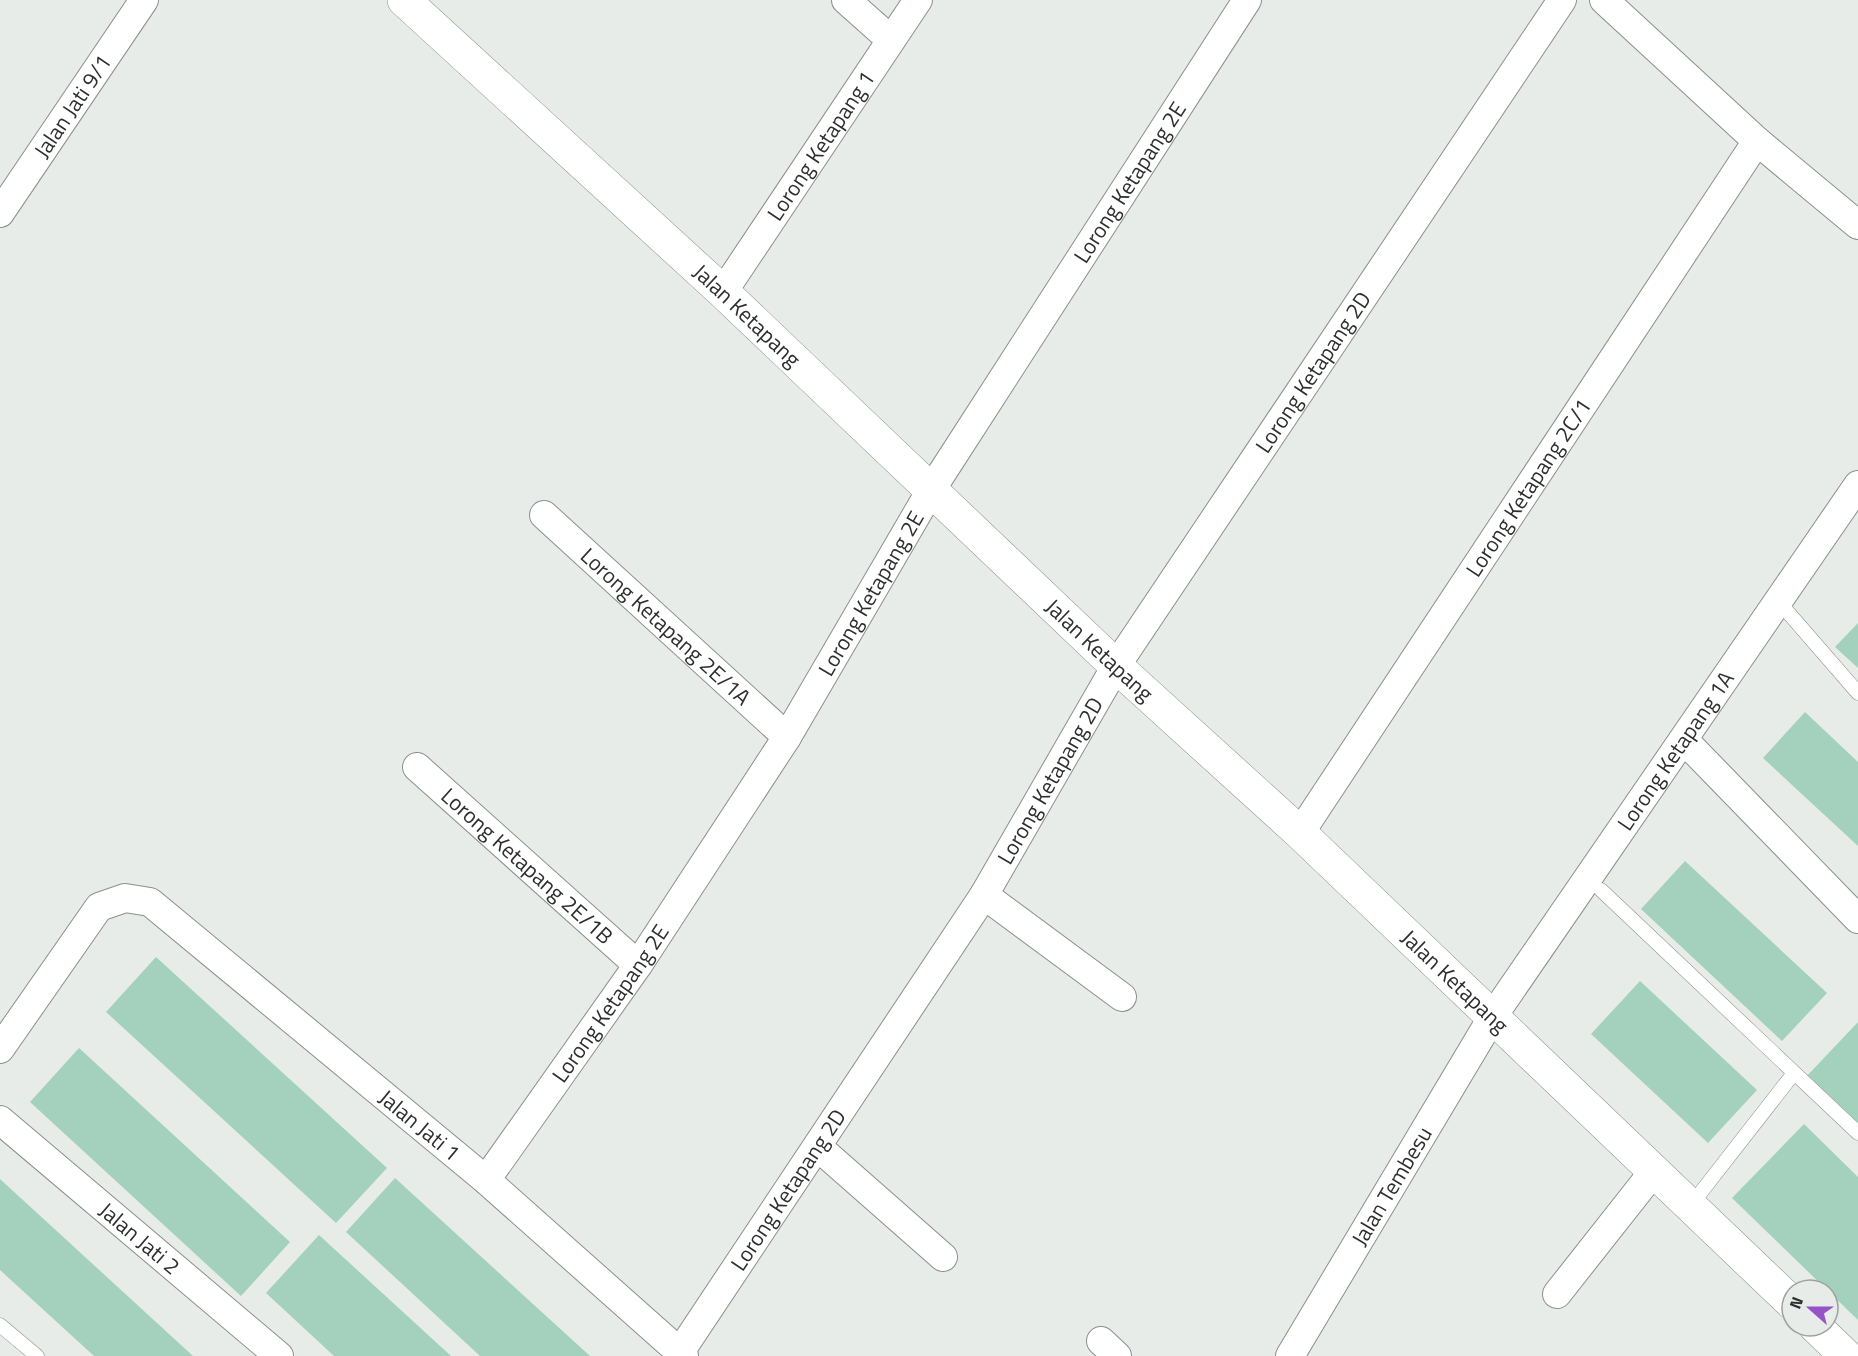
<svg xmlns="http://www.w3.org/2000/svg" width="1858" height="1356" font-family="'Titillium Web',sans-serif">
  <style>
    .building { fill: #a3d1bd }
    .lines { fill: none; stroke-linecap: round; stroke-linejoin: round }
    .service-casing { stroke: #8b8f8d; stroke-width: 15 }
    .minor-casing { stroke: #8b8f8d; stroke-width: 30 }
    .tertiary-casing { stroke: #8b8f8d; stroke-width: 34 }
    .service { stroke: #fff; stroke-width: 14 }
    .minor { stroke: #fff; stroke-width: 28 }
    .tertiary { stroke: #fff; stroke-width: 33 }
    .labels { text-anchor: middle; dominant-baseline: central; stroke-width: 4.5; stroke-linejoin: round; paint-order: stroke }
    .street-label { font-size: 22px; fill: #2d2f2e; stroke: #e7ece9 }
  </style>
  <rect width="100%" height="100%" fill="#e7ece9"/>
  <path class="building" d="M 1858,623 L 1858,668 L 1835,647 Z
    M 1805,712 L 1858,762 L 1858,846 L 1763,758 Z
    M 1685,861 L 1827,993 L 1782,1041 L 1641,909 Z
    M 156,957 L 387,1168 L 336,1223 L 106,1012 Z
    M 1640,981 L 1757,1090 L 1708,1143 L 1591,1034 Z
    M 1858,1022 L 1858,1128 L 1805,1078 Z
    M 79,1048 L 290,1242 L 241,1296 L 30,1102 Z
    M 1804,1124 L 1858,1177 L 1858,1320 L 1732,1198 Z
    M 395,1178 L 590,1356 L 480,1356 L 346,1232 Z
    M 0,1179 L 193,1356 L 94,1356 L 0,1270 Z
    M 319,1235 L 451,1356 L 334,1356 L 266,1293 Z"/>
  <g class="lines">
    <g class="service-casing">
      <path id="service" d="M 1779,602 L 1858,693
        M 1601,890 L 1858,1133
        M 1691,1205 L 1794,1073
        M 0,1325 L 37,1356"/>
    </g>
    <g class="minor-casing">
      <g id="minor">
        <path d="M 846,0 L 891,40"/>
        <path d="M 1604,0 L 1757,141 L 1858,225"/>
        <path id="s1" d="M 0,213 L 144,0"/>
        <path id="s2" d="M 723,292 L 918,0"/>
        <path id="s3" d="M 544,515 L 787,737"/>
        <path d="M 1685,741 L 1858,919"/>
        <path id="s4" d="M 417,767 L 638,965"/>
        <path id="s5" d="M 1300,833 L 1757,141"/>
        <path d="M 984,895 L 1122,997"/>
        <path id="s6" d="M 0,1049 L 99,907 L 125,898 L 150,902 L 486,1180 L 684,1356"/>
        <path id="s7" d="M 0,1120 L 279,1356"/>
        <path d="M 818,1147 L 943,1257"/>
        <path id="s8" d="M 486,1180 L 638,965 L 787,737 L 931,490 L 1247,0"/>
        <path d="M 1557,1294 L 1654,1171"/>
        <path d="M 1101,1341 L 1117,1356"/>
        <path id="s9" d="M 680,1352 L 984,895 L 1116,666 L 1562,0"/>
        <path id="s10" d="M 1290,1356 L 1493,1016 L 1858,485"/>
      </g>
    </g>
    <g class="tertiary-casing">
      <g id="tertiary">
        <path id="s11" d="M 404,0 L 723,292 L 1116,666 L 1300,833 L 1792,1303"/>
        <path d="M 1815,1326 L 1846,1356"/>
      </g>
    </g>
    <use href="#service" class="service"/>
    <use href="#minor" class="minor"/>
    <use href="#tertiary" class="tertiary"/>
  </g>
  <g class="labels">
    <g class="street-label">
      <text stroke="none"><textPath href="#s1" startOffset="129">Jalan Jati 9/1</textPath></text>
      <text stroke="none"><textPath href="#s2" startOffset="176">Lorong Ketapang 1</textPath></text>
      <text stroke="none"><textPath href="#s8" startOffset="1188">Lorong Ketapang 2E</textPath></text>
      <text stroke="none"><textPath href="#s11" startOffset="466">Jalan Ketapang</textPath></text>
      <text stroke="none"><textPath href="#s9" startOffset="1167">Lorong Ketapang 2D</textPath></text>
      <text stroke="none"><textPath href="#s5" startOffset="414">Lorong Ketapang 2C/1</textPath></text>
      <text stroke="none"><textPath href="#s8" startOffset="702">Lorong Ketapang 2E</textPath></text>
      <text stroke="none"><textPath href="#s3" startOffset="165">Lorong Ketapang 2E/1A</textPath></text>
      <text stroke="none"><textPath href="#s11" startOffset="952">Jalan Ketapang</textPath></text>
      <text stroke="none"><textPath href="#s10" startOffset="718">Lorong Ketapang 1A</textPath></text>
      <text stroke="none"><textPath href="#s9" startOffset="681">Lorong Ketapang 2D</textPath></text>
      <text stroke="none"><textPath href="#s4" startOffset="148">Lorong Ketapang 2E/1B</textPath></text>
      <text stroke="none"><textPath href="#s11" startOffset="1438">Jalan Ketapang</textPath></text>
      <text stroke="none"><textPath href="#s8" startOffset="216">Lorong Ketapang 2E</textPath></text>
      <text stroke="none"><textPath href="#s6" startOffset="576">Jalan Jati 1</textPath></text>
      <text stroke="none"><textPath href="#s10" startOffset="198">Jalan Tembesu</textPath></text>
      <text stroke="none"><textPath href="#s9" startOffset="195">Lorong Ketapang 2D</textPath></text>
      <text stroke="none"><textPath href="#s7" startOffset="183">Jalan Jati 2</textPath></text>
    </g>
  </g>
  <g transform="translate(1810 1308) rotate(291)"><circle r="28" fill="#e7ece9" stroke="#9da09e" stroke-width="1.5"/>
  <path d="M0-4.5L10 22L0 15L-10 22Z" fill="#9553c7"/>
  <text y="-9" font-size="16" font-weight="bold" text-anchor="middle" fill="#2d2f2e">N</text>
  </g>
</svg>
